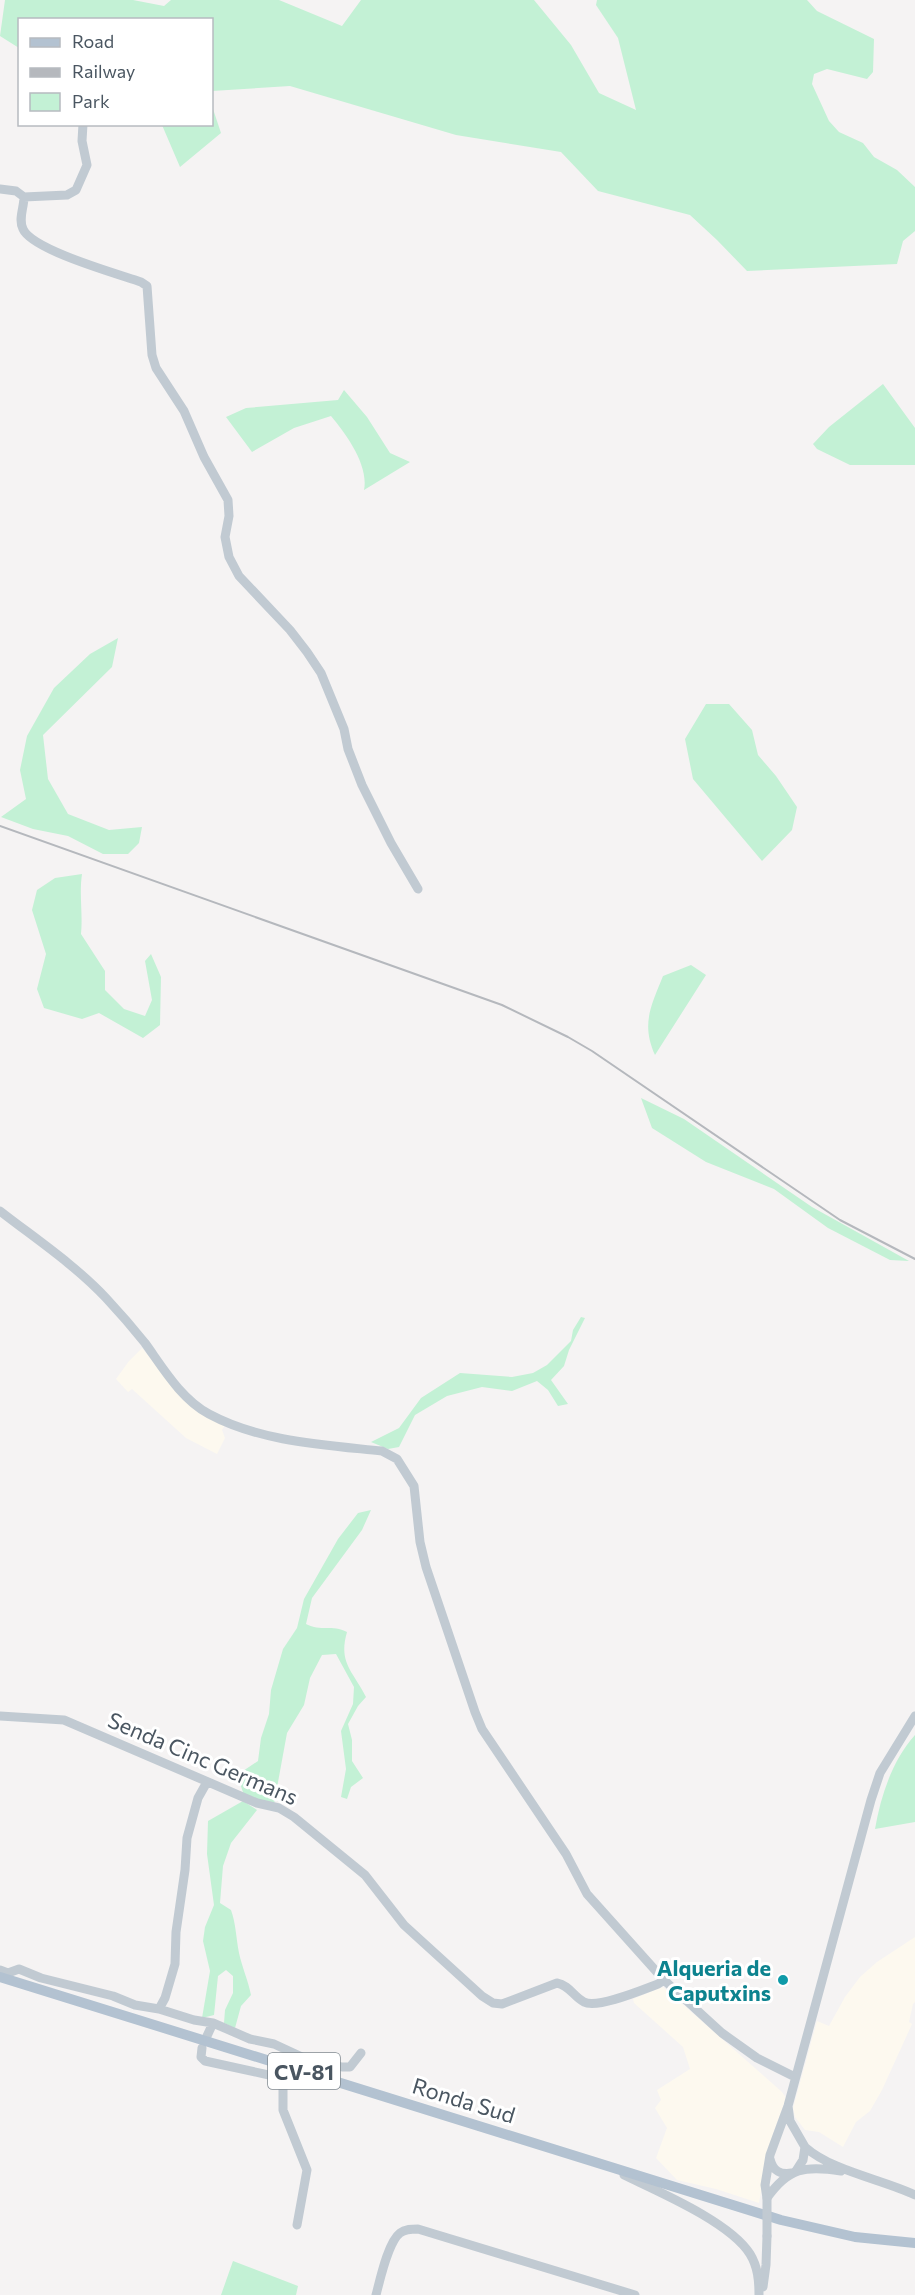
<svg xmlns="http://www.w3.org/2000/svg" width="915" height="2295" font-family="Commissioner,sans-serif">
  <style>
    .commercial { fill: #fdf9ef }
    .green { fill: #c3f1d5 }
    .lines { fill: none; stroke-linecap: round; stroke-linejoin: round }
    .minor { stroke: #c1cad2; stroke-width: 9 }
    .major { stroke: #b3c2d1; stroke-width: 10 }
    .rail { stroke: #b5b8bd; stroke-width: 2 }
    .minor-bridge { stroke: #c1cad2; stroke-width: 9 }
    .culture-dot { fill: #0f9aa8; stroke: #fff; stroke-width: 2 }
    .labels { text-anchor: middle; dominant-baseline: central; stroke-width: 6; stroke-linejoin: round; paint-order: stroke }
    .shield { fill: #fff; stroke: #808990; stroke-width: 1.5 }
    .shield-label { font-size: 21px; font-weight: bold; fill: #4a5661 }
    .street-label { font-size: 22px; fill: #4a5661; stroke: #fff }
    .culture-label { font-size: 22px; font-weight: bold; fill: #0d838f; stroke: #fff; text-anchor: end }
  </style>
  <rect width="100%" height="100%" fill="#f5f3f3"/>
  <path class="commercial" d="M 142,1348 L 182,1398 L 225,1425 L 222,1430 L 225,1438 L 217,1454 L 186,1438 L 132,1389 L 128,1392 L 116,1379 L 129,1361 Z
    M 915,1937 L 915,2002 L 913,2004 L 909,2022 L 912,2024 L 882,2090 L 870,2111 L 856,2122 L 843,2147 L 819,2132 L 805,2130 L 795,2117 L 793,2108 L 817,2021 L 829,2026 L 845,1997 L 860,1977 L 877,1962 Z
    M 663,1987 L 782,2092 L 786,2098 L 770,2142 L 759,2203 L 716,2189 L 677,2180 L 656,2158 L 667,2128 L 655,2108 L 661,2100 L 657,2090 L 690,2069 L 683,2047 L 634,2003 L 633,1999 Z"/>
  <path class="green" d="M 5,0 L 133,0 L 164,6 L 171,0 L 279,0 L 342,26 L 361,0 L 534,0 L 571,45 L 599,93 L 636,110 L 618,38 L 596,5 L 597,0 L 807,0 L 817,11 L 874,39 L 873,72 L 867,79 L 827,69 L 814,74 L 812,84 L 829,121 L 839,132 L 863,143 L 874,157 L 897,170 L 915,187 L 915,231 L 903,241 L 897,264 L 747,271 L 717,240 L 690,215 L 598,191 L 561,152 L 456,135 L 290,86 L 212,91 L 212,20 L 20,20 L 19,48 L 0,36 Z
    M 212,106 L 221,133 L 180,167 L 162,125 L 212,124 Z
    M 883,384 L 915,428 L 915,465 L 850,465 L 817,449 L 813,444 L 829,427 Z
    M 344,390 L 367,417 L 390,453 L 410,462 L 364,490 C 369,465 346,434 331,416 L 294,428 L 252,452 L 226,417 L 246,408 L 338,400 Z
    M 118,638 L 112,667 L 43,735 L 48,779 L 68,814 L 109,830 L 142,827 L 139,843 L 128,854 L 103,854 L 68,836 L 33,829 L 1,817 L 26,799 L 20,770 L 27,736 L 54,688 L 90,654 Z
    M 706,704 L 729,704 L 752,730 L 758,755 L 776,776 L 797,807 L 792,830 L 762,861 L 693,779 L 685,739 Z
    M 82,874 C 79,894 83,914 81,934 L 105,971 L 105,990 L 124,1009 L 145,1016 L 152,1000 L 145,961 L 151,954 L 161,977 L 160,1025 L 143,1038 L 99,1013 L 82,1019 L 44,1008 L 37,989 L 46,954 L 32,910 L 37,890 L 55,878 Z
    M 691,965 L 706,975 L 655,1055 C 641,1024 651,1006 663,976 Z
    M 641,1098 L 684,1119 L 812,1207 L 909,1261 L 890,1260 L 828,1228 L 774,1189 L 706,1162 L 652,1128 Z
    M 581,1317 L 585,1318 L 569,1350 L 564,1366 L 551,1380 L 568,1404 L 558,1406 L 548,1390 L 537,1381 L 512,1391 L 482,1387 L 447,1396 L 415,1415 L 399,1447 L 388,1449 L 371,1442 L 399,1428 L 421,1398 L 460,1373 L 512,1377 L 533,1373 L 547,1365 L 571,1341 L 573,1330 Z
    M 371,1510 L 362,1530 L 312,1598 L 306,1624 C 321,1632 332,1624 347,1632 C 338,1663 353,1671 366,1697 L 358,1706 L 348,1724 L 352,1740 L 352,1761 L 363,1778 L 351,1787 L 347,1799 L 341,1797 L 346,1769 L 341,1731 L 353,1704 L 354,1687 L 336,1654 L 322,1655 L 310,1678 L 304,1705 L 287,1733 L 274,1804 L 244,1795 L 237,1775 L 258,1761 L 261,1738 L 269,1714 L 271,1690 L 283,1649 L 297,1628 L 304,1599 L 338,1539 L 358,1513 Z
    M 915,1735 L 915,1822 L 875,1829 C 881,1795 892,1761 915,1735 Z
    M 243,1801 L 257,1810 L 231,1843 L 223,1866 L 220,1903 L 231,1910 C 236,1924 236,1938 239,1953 C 242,1967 248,1980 251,1995 L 241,2006 L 235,2028 L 224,2023 L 225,2010 L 233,1993 L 233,1976 L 226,1970 L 218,1976 L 214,2015 L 202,2018 L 210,1971 L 203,1941 L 205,1927 L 214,1905 L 207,1854 L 208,1821 Z
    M 233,2261 L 298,2286 L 296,2295 L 221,2295 Z"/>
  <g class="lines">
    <path class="minor" d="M 0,189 L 16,191 L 24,197 C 24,208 18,219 23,229 C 32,250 118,274 141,282 L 147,286 L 152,355 L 156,368 L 184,411 L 204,457 L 228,500 L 229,516 L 225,537 L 229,557 L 239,576 L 290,630 L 307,652 L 321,673 L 344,729 L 348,749 L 362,785 L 391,843 L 418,889
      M 24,197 L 67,195 L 76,190 L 87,165 L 82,141 L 83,124
      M 0,1211 C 36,1239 75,1265 106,1298 C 120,1313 133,1328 145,1343 C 163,1368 181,1399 209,1414 C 261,1442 325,1445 382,1451 L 397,1459 L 414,1486 L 420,1542 L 426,1567 L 475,1712 L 482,1729 L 566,1854 L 587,1894 L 664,1980 L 722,2033 L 757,2058 L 795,2077
      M 0,1716 L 64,1720 L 257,1803 L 279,1808 L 294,1817 L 365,1875 L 404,1925 L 482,1996 L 493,2003 L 502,2004 L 557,1983 C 569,1985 574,1997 584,2002 C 597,2009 642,1990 658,1984 L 664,1980
      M 0,1970 L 8,1973 L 19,1969 L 41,1978 L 113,1996 L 135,2005 L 159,2009 L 194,2020 L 213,2023 L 250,2039 L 274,2044 L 302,2057 L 342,2067 L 350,2067 L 361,2053
      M 159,2009 L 165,1998 L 175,1964 L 176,1932 L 185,1870 L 187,1838 L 198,1798 L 207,1782
      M 207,2036 L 213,2023
      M 202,2048 L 201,2057 L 205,2061 L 278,2077 L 283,2081 L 283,2110 L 307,2170 L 297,2225
      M 788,2106 L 790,2121 L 805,2147 L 803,2160 L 796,2171
      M 805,2147 C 832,2171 881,2179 915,2195
      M 770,2159 C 773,2171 780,2175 792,2173
      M 624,2175 C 659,2192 730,2222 750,2254 C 758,2267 759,2281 759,2295
      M 767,2198 L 765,2185 L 770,2155 L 788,2106 L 871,1800 L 880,1773 L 915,1716
      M 767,2198 C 788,2168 805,2165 841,2171
      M 763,2287 L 766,2265 L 767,2236
      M 376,2295 C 380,2280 388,2242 400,2233 C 405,2229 412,2229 418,2229 L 635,2295"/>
    <path class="major" d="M 0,1977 L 781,2220 L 855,2237 L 915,2243"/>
    <path class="rail" d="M 0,826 L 502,1005 L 568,1037 L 592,1051 L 840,1220 L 915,1259"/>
    <path class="minor-bridge" d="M 767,2198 L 767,2236"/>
  </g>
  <circle class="culture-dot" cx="783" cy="1980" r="6"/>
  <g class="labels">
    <rect class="shield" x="268" y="2053" width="72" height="36" rx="4.5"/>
    <g class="shield-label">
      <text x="304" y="2071">CV-81</text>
    </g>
    <g class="street-label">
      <text transform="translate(203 1758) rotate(23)">Senda Cinc Germans</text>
      <text transform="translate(464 2100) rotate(17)">Ronda Sud</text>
    </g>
    <g class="culture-label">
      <text x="771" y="1967">Alqueria de<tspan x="771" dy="25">Caputxins</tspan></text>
    </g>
  </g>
  <rect x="18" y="18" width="195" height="108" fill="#ffffff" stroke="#b7bbc0" stroke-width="1.5"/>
  <rect x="30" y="38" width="30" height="9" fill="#b3c2d1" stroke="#b7bbc0" stroke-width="1.5"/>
  <text x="72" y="48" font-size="18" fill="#4a5661">Road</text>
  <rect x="30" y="68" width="30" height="9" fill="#b5b8bd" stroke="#b7bbc0" stroke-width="1.5"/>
  <text x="72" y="78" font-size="18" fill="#4a5661">Railway</text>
  <rect x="30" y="93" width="30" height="18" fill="#c3f1d5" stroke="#b7bbc0" stroke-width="1.5"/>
  <text x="72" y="108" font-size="18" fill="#4a5661">Park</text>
</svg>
